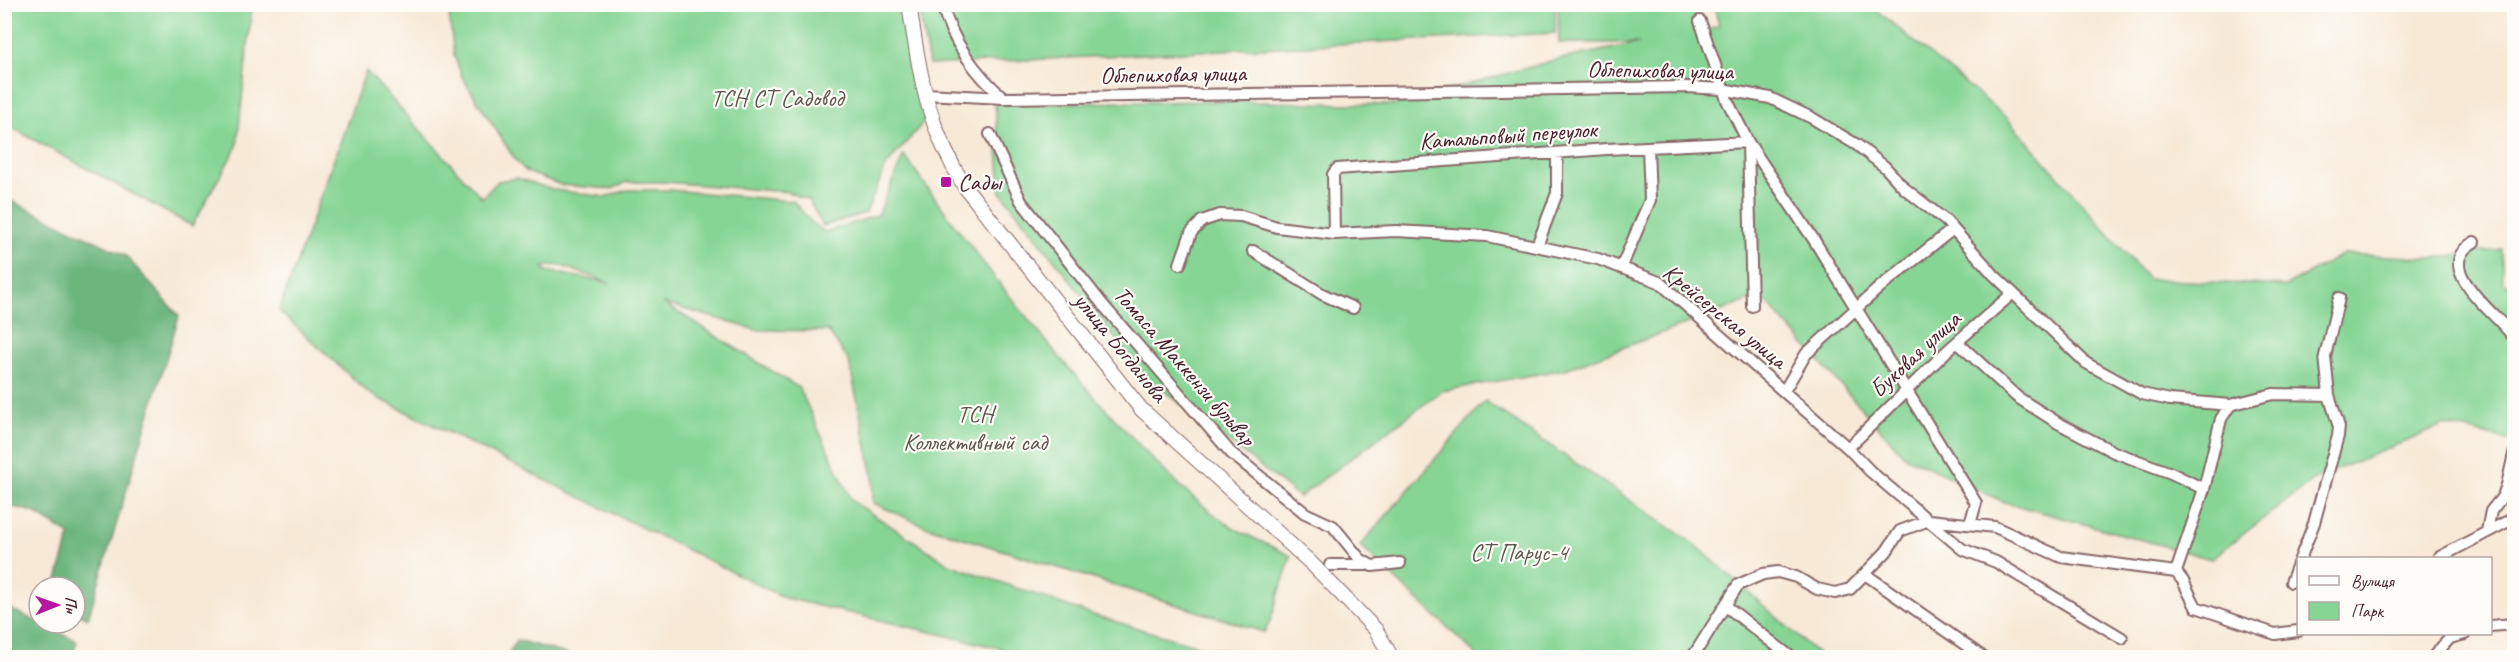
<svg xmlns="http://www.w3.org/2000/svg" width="2519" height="662" font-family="Caveat,sans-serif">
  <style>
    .green { fill: #86d595; stroke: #687a60; stroke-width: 1.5; fill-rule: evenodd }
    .forest { fill: #6cb67e; stroke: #5b6a54; stroke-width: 1.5 }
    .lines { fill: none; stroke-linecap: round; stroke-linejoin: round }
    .minor-casing { stroke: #876667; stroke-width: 14 }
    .major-casing { stroke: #876667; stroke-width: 16 }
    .minor { stroke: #fff; stroke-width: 10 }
    .major { stroke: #fff; stroke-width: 14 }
    .poi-dot { fill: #b5179e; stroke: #fdfcf7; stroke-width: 2 }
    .labels { text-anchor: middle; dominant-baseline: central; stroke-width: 4.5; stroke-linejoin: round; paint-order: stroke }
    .street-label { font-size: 24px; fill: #4a1f2b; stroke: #fdfcf7 }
    .park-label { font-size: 24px; fill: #5c564b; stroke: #fdfcf7 }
    .poi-label { font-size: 24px; fill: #4a1f2b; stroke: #fdfcf7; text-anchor: start }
  </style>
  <rect width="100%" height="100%" fill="#fdfcf7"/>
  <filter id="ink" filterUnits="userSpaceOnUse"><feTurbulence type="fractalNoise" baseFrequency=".0167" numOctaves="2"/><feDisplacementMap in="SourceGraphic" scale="12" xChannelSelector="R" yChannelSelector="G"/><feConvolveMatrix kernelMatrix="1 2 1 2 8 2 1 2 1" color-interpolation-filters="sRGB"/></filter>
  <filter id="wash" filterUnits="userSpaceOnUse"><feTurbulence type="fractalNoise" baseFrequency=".008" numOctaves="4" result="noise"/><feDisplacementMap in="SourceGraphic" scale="24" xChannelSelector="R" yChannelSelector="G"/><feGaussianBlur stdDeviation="1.35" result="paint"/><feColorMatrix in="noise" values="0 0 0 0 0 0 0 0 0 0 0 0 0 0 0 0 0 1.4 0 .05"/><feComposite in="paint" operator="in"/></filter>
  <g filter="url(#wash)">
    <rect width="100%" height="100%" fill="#f8e9d7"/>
    <path class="green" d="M 1555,4 L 1555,33 L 929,65 L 918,5 Z
      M 4,5 L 252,5 L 237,146 L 192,226 L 5,124 Z
      M 448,5 L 829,5 L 821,7 L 823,11 L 849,5 L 906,5 L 927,118 L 886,166 L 866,213 L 823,226 L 809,201 L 788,192 L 665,182 L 627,182 L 612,189 L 561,185 L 527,172 L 516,161 L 462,77 L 454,55 Z
      M 1558,5 L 1694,5 L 1697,31 L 1719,26 L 1714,5 L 1870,5 L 2007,118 L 2148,279 L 2286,286 L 2343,254 L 2434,258 L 2501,249 L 2503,282 L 2514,288 L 2514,442 L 2445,425 L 2316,478 L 2211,559 L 2004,502 L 1904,456 L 1761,296 L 1566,369 L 1442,391 L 1299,497 L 1145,376 L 1001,192 L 995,104 L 1220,101 L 1395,105 L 1551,61 L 1639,43 L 1559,43 Z
      M 366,71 L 482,198 L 498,181 L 517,178 L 554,190 L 606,197 L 627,190 L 671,190 L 793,201 L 812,223 L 825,232 L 878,215 L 904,155 C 972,251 1044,345 1126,431 C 1157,464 1188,497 1226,523 C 1246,536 1270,545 1291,556 L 1270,622 L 1264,632 L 925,526 L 873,503 L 873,476 L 849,361 L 828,331 L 756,330 L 663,303 L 799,388 L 852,501 L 949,564 L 1090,614 L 1201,647 L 1277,657 L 1018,657 L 999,648 L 785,598 L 370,394 L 279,311 ZM 559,265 L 610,283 L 546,271 L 543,267 Z
      M 1485,401 L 1698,547 L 1821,657 L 1479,657 L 1360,546 Z"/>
    <path class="forest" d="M 7,199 L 125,255 L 179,316 L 88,618 L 75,612 L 75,587 L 55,587 L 70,535 L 34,512 L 5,505 L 4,201 Z
      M 4,606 L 77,641 L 72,657 L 5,657 Z
      M 517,640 L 577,657 L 506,657 Z"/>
  </g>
  <g filter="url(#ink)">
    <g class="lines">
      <g class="minor-casing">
        <path id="minor" d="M 942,4 C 951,40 976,75 1004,98
          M 1700,21 L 1727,100 L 1748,142 L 1814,240 L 1976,503 L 1970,524
          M 925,94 L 1004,98 L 1686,87 L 1722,89 L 1770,98 L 1812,118 L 1857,145 L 1885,167 L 1904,188 L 1946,221 L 1994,275 L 2086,363 L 2142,394 L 2170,400 L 2230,405 L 2273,394 L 2329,395 L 2325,356 L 2339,298
          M 990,134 L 1021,201 L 1103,305 L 1231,453 L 1305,513 L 1333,526 L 1360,559 L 1372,566 L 1400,563
          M 1334,234 L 1333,174 L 1337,169 L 1607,149 L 1748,142 L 1752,306
          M 2474,242 C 2428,268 2501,316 2514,338
          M 1537,246 L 1557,193 L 1557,153
          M 1253,251 L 1322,294 L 1353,308
          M 1180,264 L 1191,233 L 1202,221 L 1220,215 L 1241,216 L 1277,227 L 1334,234 L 1396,231 L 1487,236 L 1598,259 L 1659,282 L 1848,448 L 1870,471 L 1962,549 L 1996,562 L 2122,638
          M 1621,268 L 1650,200 L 1648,147
          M 1957,342 L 2017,397 L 2058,423 L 2114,452 L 2171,473 L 2204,489
          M 1784,391 L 1806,354 L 1880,287 L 1953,229
          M 1848,448 L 1949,349 L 2013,293
          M 2487,531 L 2491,511 L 2503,496 L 2507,485 L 2514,454
          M 2438,558 L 2514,518
          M 1330,565 L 1366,565
          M 2176,572 L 2204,489 L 2221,419 L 2230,405
          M 1865,574 L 1984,658
          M 2291,582 L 2314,523 L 2338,436 L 2339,427 L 2329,395
          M 1726,606 L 1792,658
          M 2490,626 L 2514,624
          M 1692,658 L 1738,585 L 1763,574 L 1778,572 L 1796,577 L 1817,589 L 1835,593 L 1850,589 L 1886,552 L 1900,531 L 1929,520 L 1995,527 L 2061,557 L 2176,572 L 2183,581 L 2196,607 L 2275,634 L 2298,631
          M 2432,658 L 2450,638 L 2465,634"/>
      </g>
      <g class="major-casing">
        <path id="major" d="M 909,4 C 920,76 926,124 965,187 L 1141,409 L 1311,563 L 1376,630 L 1392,658"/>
      </g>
      <use href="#minor" class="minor"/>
      <use href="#major" class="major"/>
    </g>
  </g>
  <rect class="poi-dot" x="940" y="176" width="12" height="12" rx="3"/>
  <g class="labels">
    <g class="street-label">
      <text transform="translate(1660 70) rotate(1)">Облепиховая улица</text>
      <text transform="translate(1173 74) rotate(-1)">Облепиховая улица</text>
      <text transform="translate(1508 135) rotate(-4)">Катальповый переулок</text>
      <text transform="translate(1725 316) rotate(39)">Крейсерская улица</text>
      <text transform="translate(1121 347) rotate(51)">улица Богданова</text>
      <text transform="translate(1915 354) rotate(-43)">Буковая улица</text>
      <text transform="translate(1185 366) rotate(49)">Томаса Маккензи бульвар</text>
    </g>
    <g class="park-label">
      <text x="777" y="98">ТСН СТ Садовод</text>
      <text x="975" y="414">ТСН<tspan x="975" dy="28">Коллективный сад</tspan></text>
      <text x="1519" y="552">СТ Парус-4</text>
    </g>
    <g class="poi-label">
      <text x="958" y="182">Сады</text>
    </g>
  </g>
  <rect width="2519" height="662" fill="none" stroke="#fdfcf7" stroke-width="24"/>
  <rect x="2297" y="557" width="195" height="78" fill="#fdfcf7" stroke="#b5a4a5" stroke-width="1.5"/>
  <rect x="2309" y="576" width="30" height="9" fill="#ffffff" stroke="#b5a4a5" stroke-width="1.5"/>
  <text x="2351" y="587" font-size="18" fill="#4a1f2b">Вулиця</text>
  <rect x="2309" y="602" width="30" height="18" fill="#86d595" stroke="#b5a4a5" stroke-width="1.5"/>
  <text x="2351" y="617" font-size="18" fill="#4a1f2b">Парк</text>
  <g transform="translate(57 605) rotate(89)"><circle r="28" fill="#fdfcf7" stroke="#b5a4a5" stroke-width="1.5"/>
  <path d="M0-4.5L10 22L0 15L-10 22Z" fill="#b5179e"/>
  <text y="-9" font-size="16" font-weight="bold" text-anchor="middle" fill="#4a1f2b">Пн</text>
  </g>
</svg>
